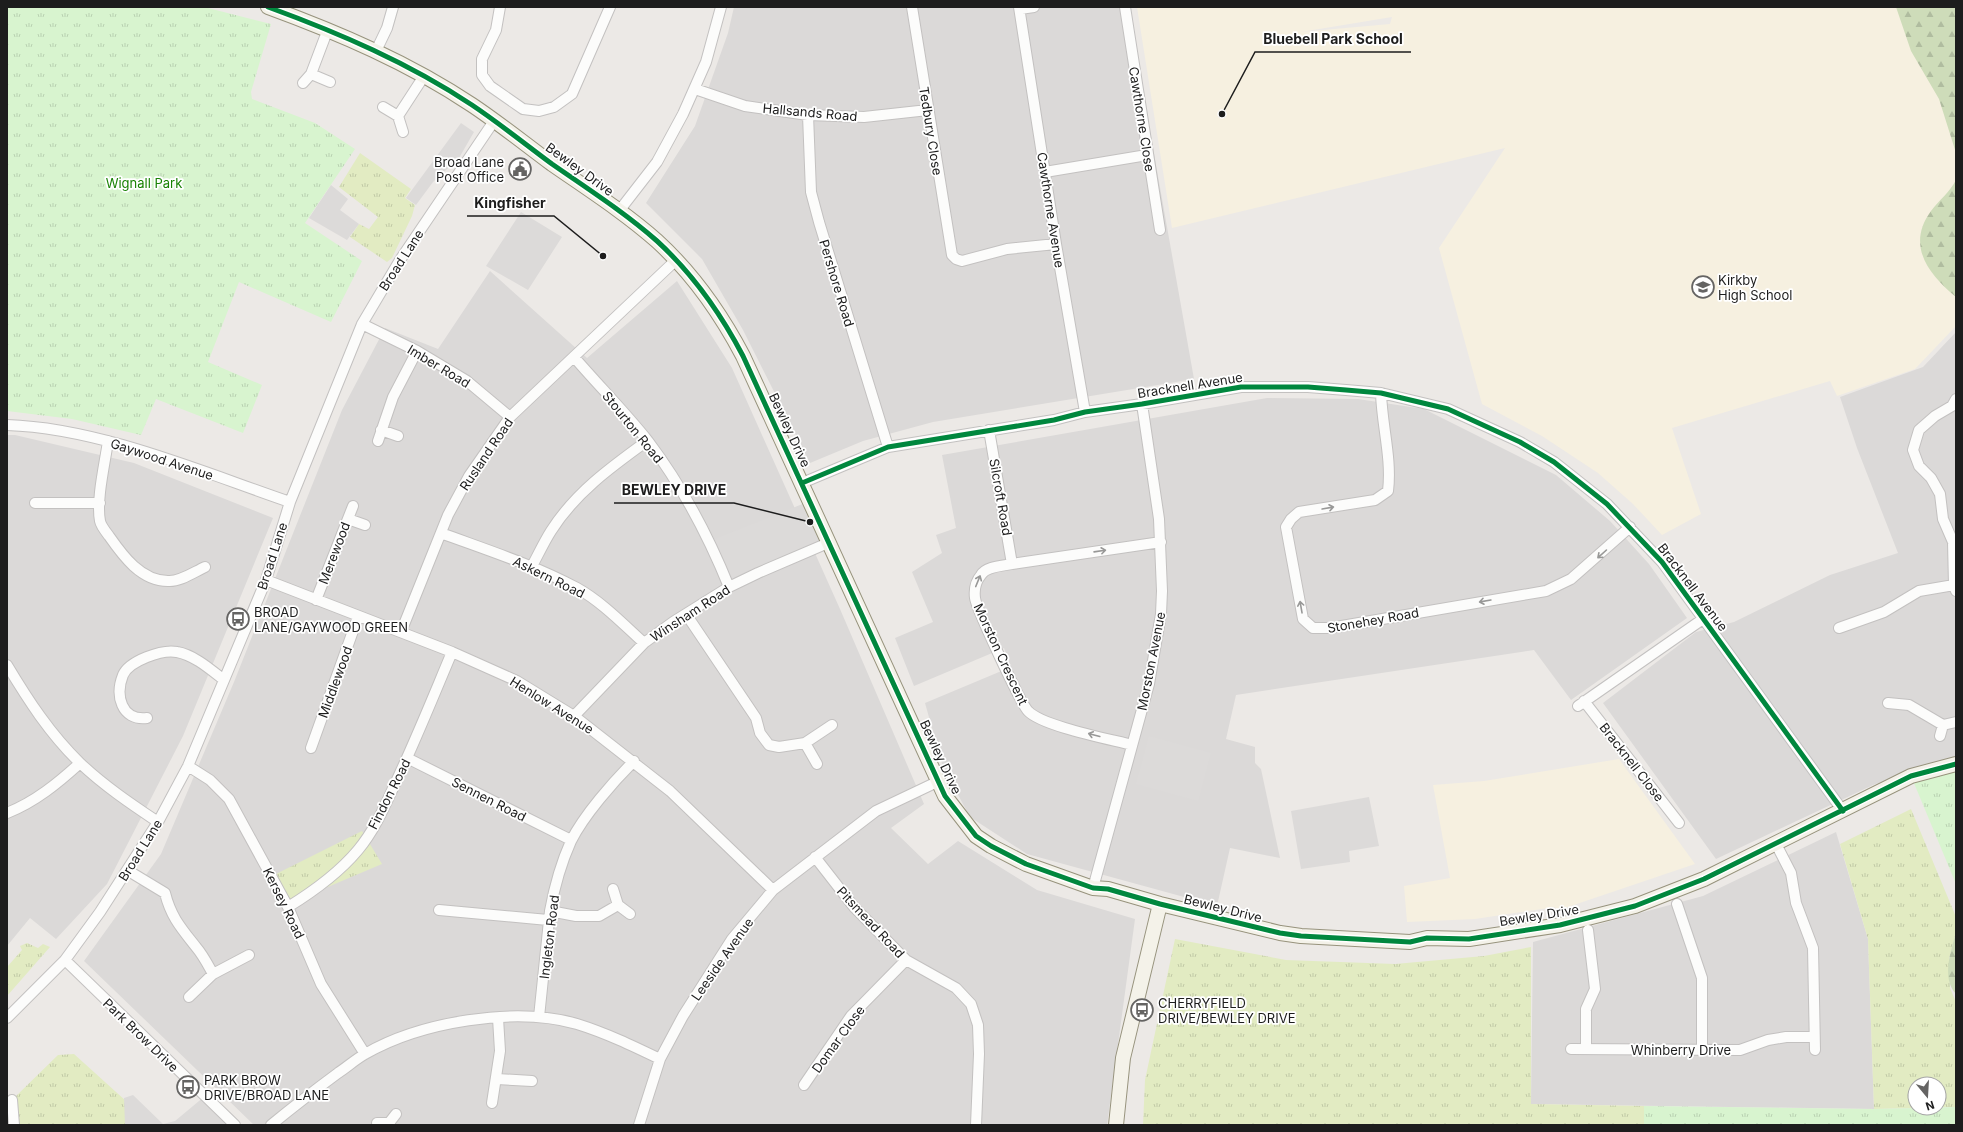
<svg xmlns="http://www.w3.org/2000/svg" width="1963" height="1132" font-family="Inter,sans-serif">
  <style>
    .residential { fill: #dbd9d8 }
    .education { fill: #f6f0e0; fill-rule: evenodd }
    .grass { fill: url(#grass-tufts) }
    .forest { fill: url(#forest-firs) }
    .park { fill: url(#park-tufts) }
    .parking { fill: #dcdad9 }
    .lines { fill: none; stroke-linecap: round; stroke-linejoin: round }
    .street-casing { stroke: #c3c1c0; stroke-width: 12 }
    .secondary-casing { stroke: #97937d; stroke-width: 16 }
    .street { stroke: #fcfcfb; stroke-width: 10 }
    .secondary { stroke: #f4f2e9; stroke-width: 14 }
    .cycleway-casing { stroke: #fff; stroke-width: 8 }
    .cycleway { stroke: #00873e; stroke-width: 5 }
    .oneway { stroke: #989897 }
    .labels { text-anchor: middle; dominant-baseline: central; stroke-width: 3.5; stroke-linejoin: round; paint-order: stroke }
    .street-label { font-size: 13px; fill: #1d1d1d; stroke: #fff }
    .poi-label { font-size: 13px; fill: #1d1d1d; stroke: #fff; text-anchor: start }
    .park-label { font-size: 13px; fill: #198205; stroke: #fff }
    .leader { fill: none; stroke: #1d1d1d; stroke-width: 1.5 }
    .callout-dot { fill: #1d1d1d; stroke: #fff; stroke-width: 1.5 }
    .callout-label { font-size: 14px; text-anchor: middle; font-weight: bold; fill: #1d1d1d; stroke: #fff; stroke-width: 3.5; stroke-linejoin: round; paint-order: stroke }
  </style>
  <defs>
    <pattern id="grass-tufts" width="24" height="20" patternUnits="userSpaceOnUse"><rect width="24" height="20" fill="#e2ebc2"/><path d="M3 7l-1-3M5 7V3M7 7l1-3M15 17l-1-3M17 17v-4M19 17l1-3" fill="none" stroke="#c1c9a6"/></pattern>
    <pattern id="forest-firs" width="22" height="20" patternUnits="userSpaceOnUse"><rect width="22" height="20" fill="#cedcb9"/><path d="M5 1l3.5 6h-7zM16 11l3.5 6h-7z" fill="#b0bc9f"/></pattern>
    <pattern id="park-tufts" width="24" height="20" patternUnits="userSpaceOnUse"><rect width="24" height="20" fill="#d8f4cf"/><path d="M3 7l-1-3M5 7V3M7 7l1-3M15 17l-1-3M17 17v-4M19 17l1-3" fill="none" stroke="#b9d1b1"/></pattern>
  </defs>
  <rect width="100%" height="100%" fill="#ece9e6"/>
  <path class="residential" d="M 734,7 L 1128,7 L 1194,379 L 933,422 L 863,441 L 810,463 L 743,330 L 702,259 L 646,203 L 695,126 L 728,33 Z
    M 490,271 L 587,358 L 677,281 L 732,368 L 840,609 L 924,804 L 891,828 L 928,864 L 958,841 L 1037,890 L 1135,919 L 1107,1125 L 254,1125 L 84,961 L 161,854 L 234,682 L 342,410 L 385,328 L 438,349 Z
    M 1956,332 L 1956,756 L 1873,785 L 1716,859 L 1603,703 L 1696,632 L 1734,622 L 1830,575 L 1898,553 L 1857,448 L 1840,397 L 1923,367 Z
    M 1267,398 L 1358,399 L 1424,409 L 1556,475 L 1610,521 L 1649,564 L 1687,618 L 1571,700 L 1534,650 L 1236,695 L 1226,739 L 1255,747 L 1255,763 L 1261,769 L 1280,858 L 1230,848 L 1217,906 L 1027,854 L 970,817 L 943,767 L 925,703 L 1011,667 L 1004,648 L 914,686 L 895,638 L 933,622 L 912,572 L 942,553 L 936,535 L 956,528 L 942,455 Z
    M 7,435 L 15,435 L 134,463 L 273,518 L 183,736 L 107,884 L 56,939 L 30,918 L 7,946 Z
    M 1836,832 L 1868,939 L 1874,1109 L 1531,1104 L 1533,942 L 1703,896 Z"/>
  <path class="education" d="M 1137,7 L 1956,7 L 1956,326 L 1915,369 L 1837,396 L 1830,381 L 1672,428 L 1701,514 L 1662,535 L 1633,504 L 1598,473 L 1542,436 L 1482,404 L 1439,248 L 1505,148 L 1172,228 ZM 1392,17 L 1390,24 L 1301,32 Z
    M 1619,759 L 1695,864 L 1556,911 L 1555,907 L 1475,919 L 1407,922 L 1404,886 L 1450,878 L 1433,785 L 1484,781 Z"/>
  <path class="grass" d="M 360,153 L 411,189 L 405,198 L 415,205 L 412,216 L 392,258 L 387,262 L 350,237 L 359,224 L 369,229 L 378,217 L 339,187 Z
    M 1911,809 L 1956,917 L 1956,932 L 1949,959 L 1950,988 L 1956,1002 L 1956,1107 L 1939,1107 L 1939,1084 L 1915,1084 L 1915,1108 L 1874,1109 L 1868,939 L 1840,844 Z
    M 362,831 L 382,864 L 304,897 L 288,907 L 272,876 Z
    M 1175,939 L 1286,960 L 1395,964 L 1484,956 L 1531,947 L 1531,1104 L 1644,1106 L 1644,1125 L 1143,1125 L 1145,1080 Z
    M 27,943 L 38,948 L 43,944 L 50,947 L 7,996 L 7,967 L 22,950 L 20,946 Z
    M 74,1054 L 126,1101 L 126,1125 L 7,1125 L 7,1098 L 12,1100 L 58,1055 Z"/>
  <path class="forest" d="M 1896,7 L 1956,7 L 1956,153 L 1939,99 L 1911,51 Z
    M 1956,180 L 1956,297 C 1928,274 1906,245 1931,211 C 1939,200 1950,192 1956,180 Z
    M 1956,932 L 1956,994 C 1941,978 1951,951 1956,932 Z"/>
  <path class="park" d="M 7,7 L 204,7 L 271,24 L 251,92 L 252,99 L 315,123 L 355,149 L 305,223 L 362,261 L 331,322 L 239,282 L 208,362 L 262,385 L 243,433 L 156,399 L 141,435 L 72,419 L 7,411 Z
    M 1956,764 L 1956,884 L 1911,776 Z
    M 1644,1106 L 1874,1109 L 1956,1107 L 1956,1125 L 1644,1125 Z"/>
  <path class="parking" d="M 461,123 L 474,132 L 459,158 L 433,182 L 416,205 L 406,198 Z
    M 331,185 L 348,199 L 340,210 L 359,224 L 347,240 L 309,218 Z
    M 521,212 L 562,237 L 528,290 L 486,266 Z
    M 810,501 L 828,543 L 729,587 L 710,541 Z
    M 1149,736 L 1211,753 L 1198,801 L 1136,784 Z
    M 1369,797 L 1379,846 L 1349,851 L 1350,862 L 1301,869 L 1291,811 Z
    M 133,1095 L 163,1124 L 175,1121 L 205,1096 L 233,1125 L 125,1125 L 124,1098 Z"/>
  <g class="lines">
    <g class="street-casing">
      <path id="street" d="M 500,7 L 496,30 L 482,59 L 482,75 L 490,86 L 523,109 L 539,111 L 554,107 L 572,94 L 610,7
        M 912,7 L 952,255 L 956,259 L 962,261 L 1007,249 L 1056,244
        M 1019,7 L 1056,244 L 1085,412
        M 1125,7 L 1160,230
        M 1020,9 L 1034,7
        M 376,51 L 387,28 L 393,7
        M 311,74 L 330,82
        M 303,83 L 311,74 L 328,29
        M 695,89 L 745,106 L 808,115 L 864,117 L 928,110
        M 383,107 L 398,116 L 403,132
        M 808,115 L 811,192 L 819,222 L 888,447
        M 398,116 L 424,76
        M 1045,172 L 1147,155
        M 619,211 L 657,162 L 683,114 L 706,62 L 721,7
        M 362,324 L 417,351 L 467,381 L 510,417
        M 574,357 C 598,385 625,412 648,441 C 682,486 708,535 729,587
        M 1381,393 C 1382,426 1392,459 1388,491 L 1375,500 L 1299,512 L 1291,519 L 1286,527 L 1303,619 L 1313,628 L 1330,628 L 1546,591 L 1571,579 L 1630,527
        M 1956,399 L 1952,406 L 1935,416 L 1919,430 L 1913,450 L 1919,466 L 1931,478 L 1940,494 L 1943,519 L 1953,542 L 1954,585 L 1956,591
        M 7,425 C 100,428 202,472 290,502
        M 381,430 L 398,436
        M 989,430 L 1012,564
        M 108,441 C 105,463 96,500 100,521 C 101,526 106,532 109,536 C 123,556 141,581 168,581 C 180,582 194,572 205,567
        M 378,441 L 393,397 L 417,351
        M 802,483 L 888,447 L 1054,420 L 1085,412 L 1142,404 L 1241,387 L 1308,387 L 1346,390 L 1381,393 L 1448,409 L 1520,442 L 1554,462 L 1607,504 L 1662,562 L 1843,811
        M 35,503 L 100,503
        M 348,519 L 365,525
        M 441,533 C 487,550 534,565 577,588 C 602,602 623,624 644,643
        M 532,566 C 538,555 544,542 551,531 C 575,493 611,467 647,441
        M 266,580 L 452,652 L 517,681 L 574,716 L 670,791 L 773,890
        M 316,600 L 353,506
        M 686,614 L 756,718 L 760,733 L 769,745 L 779,747 L 805,743 L 832,725
        M 1839,628 L 1884,612 L 1919,591 L 1954,585
        M 401,632 L 448,515 L 469,476 L 510,417 L 675,261
        M 7,665 C 28,700 50,734 80,763 C 103,785 131,804 158,822
        M 1584,701 L 1679,823
        M 1888,703 L 1909,705 L 1943,725 L 1956,722
        M 1578,706 L 1703,619
        M 574,716 L 644,643 L 673,622 L 729,587 L 758,573 L 828,543
        M 147,718 C 121,721 115,695 123,675 C 129,661 162,649 177,652 C 194,655 210,669 224,680
        M 1940,736 L 1943,725
        M 805,743 L 817,764
        M 1132,745 C 1109,739 1042,726 1028,711 C 1021,704 976,608 975,598 C 974,590 976,581 981,575 C 986,566 1003,566 1012,564 L 1161,542
        M 311,748 L 358,617
        M 407,758 L 571,840
        M 188,766 L 210,780 L 229,799 L 288,907 L 321,984 L 365,1054
        M 7,813 C 35,802 58,783 80,763
        M 1776,844 L 1791,873 L 1796,903 L 1813,948 L 1815,1050
        M 815,857 L 854,907 L 906,960 L 956,988 L 971,1004 L 978,1025 L 979,1054 L 976,1125
        M 127,870 L 165,893 C 171,917 181,928 196,947 C 203,955 208,965 213,974 L 249,955
        M 1093,888 L 1149,684 L 1161,614 L 1162,591 L 1159,519 L 1142,404
        M 1677,904 L 1702,978 L 1702,1050
        M 618,905 L 630,914
        M 288,907 C 314,891 338,874 358,850 C 374,831 384,808 394,786 C 415,742 433,697 452,652
        M 439,910 L 548,920
        M 550,911 L 576,916 L 599,916 L 618,905 L 613,889
        M 65,960 L 235,1125
        M 189,997 L 213,974
        M 539,1017 L 550,911 C 554,889 562,861 571,841 C 584,815 613,782 634,761
        M 7,1018 L 65,960 L 100,912 L 158,822 L 188,766 L 266,580 L 290,502 L 362,324 L 400,260 L 494,121
        M 1571,1049 L 1740,1050 L 1768,1040 L 1786,1037 L 1814,1037
        M 1586,1049 L 1586,1009 L 1595,989 L 1588,930
        M 497,1079 L 532,1081
        M 804,1085 L 851,1016 L 906,960
        M 12,1100 L 14,1125
        M 492,1103 L 500,1051 L 498,1018
        M 377,1123 L 389,1123 L 390,1125
        M 389,1123 L 396,1114
        M 271,1125 C 293,1107 315,1090 338,1073 C 347,1067 356,1059 365,1054 C 420,1022 515,1006 577,1024 C 606,1033 633,1046 660,1059
        M 639,1125 L 660,1059 L 683,1016 L 732,939 L 773,890 L 876,811 L 937,782"/>
    </g>
    <g class="secondary-casing">
      <path id="secondary" d="M 268,7 C 339,33 409,63 472,105 C 499,123 525,144 552,164 C 588,189 624,212 657,241 C 693,274 721,314 743,356 L 945,796 L 976,836 L 991,846 L 1026,864 L 1093,888 L 1108,889 L 1160,904 L 1280,933 L 1301,936 L 1410,942 L 1427,938 L 1469,939 L 1560,925 L 1635,906 L 1704,879 L 1911,776 L 1956,764
        M 1116,1125 L 1123,1058 L 1160,904"/>
    </g>
    <use href="#street" class="street"/>
    <use href="#secondary" class="secondary"/>
    <g class="cycleway-casing">
      <path id="cycleway" d="M 268,7 C 339,33 409,63 472,105 C 499,123 525,144 552,164 C 588,189 624,212 657,241 C 693,274 721,314 743,356 L 945,796 L 976,836 L 991,846 L 1026,864 L 1093,888 L 1108,889 L 1160,904 L 1280,933 L 1301,936 L 1410,942 L 1427,938 L 1469,939 L 1560,925 L 1635,906 L 1704,879 L 1911,776 L 1956,764
        M 802,483 L 888,447 L 1054,420 L 1085,412 L 1142,404 L 1241,387 L 1308,387 L 1346,390 L 1381,393 L 1448,409 L 1520,442 L 1554,462 L 1607,504 L 1662,562 L 1843,811"/>
    </g>
    <use href="#cycleway" class="cycleway"/>
  </g>
  <defs><path id="oneway-shaft" d="M-6 0H5M1.5-3L5.5 0L1.5 3" fill="none" stroke-width="1.6" stroke-linecap="round" stroke-linejoin="round"/></defs>
  <g class="oneway">
    <use href="#oneway-shaft" transform="translate(1328 508) rotate(-10)"/>
    <use href="#oneway-shaft" transform="translate(1100 551) rotate(-8)"/>
    <use href="#oneway-shaft" transform="translate(1602 554) rotate(138)"/>
    <use href="#oneway-shaft" transform="translate(978 581) rotate(-68)"/>
    <use href="#oneway-shaft" transform="translate(1485 601) rotate(170)"/>
    <use href="#oneway-shaft" transform="translate(1301 607) rotate(-100)"/>
    <use href="#oneway-shaft" transform="translate(1094 735) rotate(-165)"/>
  </g>
  <defs>
    <g id="civic-ring" transform="scale(1.15)"><circle r="9.5" fill="#fff" stroke="#656463" stroke-width="1.5"/><path d="M-.6-6.5H3V-4.5H.6V-3L4-1V1h2V6H-6V1h2V-1L-.6-3ZM-1.2 2.5V6h2.4V2.5Z" fill="#656463"/></g>
    <g id="school-ring" transform="scale(1.15)"><circle r="9.5" fill="#fff" stroke="#656463" stroke-width="1.5"/><path d="M0-5L7-2L0 1L-7-2ZM-4 1L0 2.5L4 1V4Q0 6-4 4Z" fill="#656463"/></g>
    <g id="bus-ring" transform="scale(1.15)"><circle r="9.5" fill="#fff" stroke="#656463" stroke-width="1.5"/><path d="M-5-6H5V4H4V6H2V4H-2V6H-4V4H-5ZM-3.5-4V0h7V-4ZM-3.5 1.2v1.5H-2V1.2ZM2 1.2v1.5H3.5V1.2Z" fill="#656463"/></g>
  </defs>
  <g fill-rule="evenodd">
    <use href="#civic-ring" x="520" y="169"/>
    <use href="#school-ring" x="1703" y="287"/>
    <use href="#bus-ring" x="238" y="619"/>
    <use href="#bus-ring" x="1142" y="1010"/>
    <use href="#bus-ring" x="188" y="1087"/>
  </g>
  <g class="labels">
    <g class="street-label">
      <text transform="translate(810 112) rotate(5)">Hallsands Road</text>
      <text transform="translate(1142 119) rotate(81)">Cawthorne Close</text>
      <text transform="translate(931 131) rotate(81)">Tedbury Close</text>
      <text transform="translate(580 169) rotate(36)">Bewley Drive</text>
      <text transform="translate(1051 210) rotate(81)">Cawthorne Avenue</text>
      <text transform="translate(401 260) rotate(-57)">Broad Lane</text>
      <text transform="translate(837 283) rotate(73)">Pershore Road</text>
      <text transform="translate(439 366) rotate(31)">Imber Road</text>
      <text transform="translate(1190 385) rotate(-9)">Bracknell Avenue</text>
      <text transform="translate(633 427) rotate(51)">Stourton Road</text>
      <text transform="translate(790 430) rotate(65)">Bewley Drive</text>
      <text transform="translate(486 454) rotate(-56)">Rusland Road</text>
      <text transform="translate(162 459) rotate(18)">Gaywood Avenue</text>
      <text transform="translate(1001 497) rotate(80)">Silcroft Road</text>
      <text transform="translate(334 553) rotate(-69)">Merewood</text>
      <text transform="translate(272 556) rotate(-72)">Broad Lane</text>
      <text transform="translate(549 577) rotate(26)">Askern Road</text>
      <text transform="translate(1693 587) rotate(53)">Bracknell Avenue</text>
      <text transform="translate(690 613) rotate(-33)">Winsham Road</text>
      <text transform="translate(1373 620) rotate(-10)">Stonehey Road</text>
      <text transform="translate(1001 654) rotate(65)">Morston Crescent</text>
      <text transform="translate(1151 661) rotate(-79)">Morston Avenue</text>
      <text transform="translate(335 682) rotate(-70)">Middlewood</text>
      <text transform="translate(552 705) rotate(32)">Henlow Avenue</text>
      <text transform="translate(941 757) rotate(65)">Bewley Drive</text>
      <text transform="translate(1632 762) rotate(52)">Bracknell Close</text>
      <text transform="translate(389 794) rotate(-63)">Findon Road</text>
      <text transform="translate(489 799) rotate(27)">Sennen Road</text>
      <text transform="translate(140 850) rotate(-58)">Broad Lane</text>
      <text transform="translate(284 903) rotate(64)">Kersey Road</text>
      <text transform="translate(1223 908) rotate(14)">Bewley Drive</text>
      <text transform="translate(1539 915) rotate(-9)">Bewley Drive</text>
      <text transform="translate(871 922) rotate(47)">Pitsmead Road</text>
      <text transform="translate(549 937) rotate(-83)">Ingleton Road</text>
      <text transform="translate(722 959) rotate(-55)">Leeside Avenue</text>
      <text transform="translate(141 1035) rotate(44)">Park Brow Drive</text>
      <text transform="translate(838 1039) rotate(-54)">Domar Close</text>
      <text x="1681" y="1050">Whinberry Drive</text>
    </g>
    <g class="poi-label">
      <text x="504" y="162" text-anchor="end">Broad Lane<tspan x="504" dy="15">Post Office</tspan></text>
      <text x="1718" y="280">Kirkby<tspan x="1718" dy="15">High School</tspan></text>
      <text x="254" y="612">BROAD<tspan x="254" dy="15">LANE/GAYWOOD GREEN</tspan></text>
      <text x="1158" y="1003">CHERRYFIELD<tspan x="1158" dy="15">DRIVE/BEWLEY DRIVE</tspan></text>
      <text x="204" y="1080">PARK BROW<tspan x="204" dy="15">DRIVE/BROAD LANE</tspan></text>
    </g>
    <g class="park-label">
      <text x="144" y="183">Wignall Park</text>
    </g>
  </g>
  <path class="leader" d="M1222 114L1255 52H1411M603 256L554 216H467M810 522L734 503H614"/>
  <g class="callout-dot">
    <circle cx="1222" cy="114" r="4"/>
    <circle cx="603" cy="256" r="4"/>
    <circle cx="810" cy="522" r="4"/>
  </g>
  <g class="callout-label">
    <text x="1333" y="44">Bluebell Park School</text>
    <text x="510" y="208">Kingfisher</text>
    <text x="674" y="495">BEWLEY DRIVE</text>
  </g>
  <rect width="1963" height="1132" fill="none" stroke="#1d1d1d" stroke-width="16"/>
  <g transform="translate(1927 1096) rotate(162)"><circle r="19" fill="#ffffff" stroke="#a5a5a5"/>
  <path d="M0-3L7 15L0 10L-7 15Z" fill="#656463"/>
  <text y="-6" font-size="11" font-weight="bold" text-anchor="middle" fill="#1d1d1d">N</text>
  </g>
</svg>
